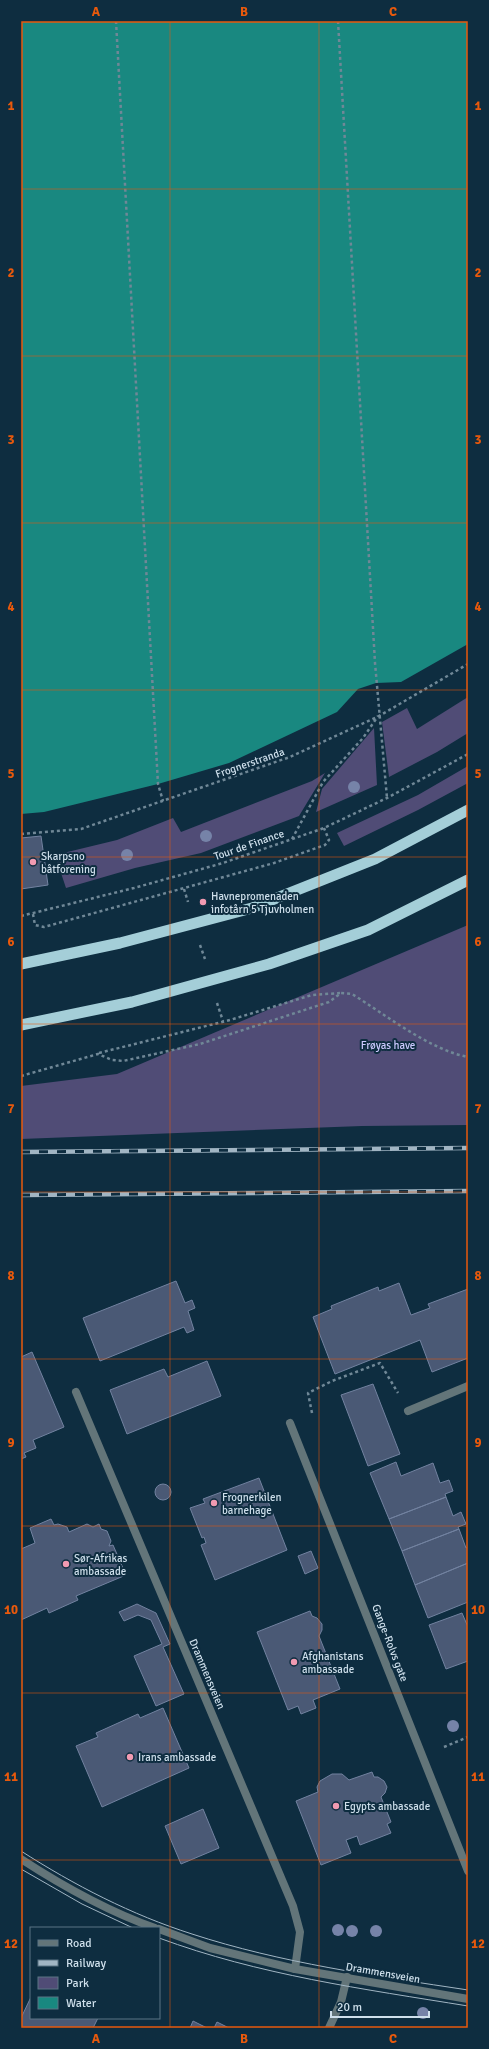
<svg xmlns="http://www.w3.org/2000/svg" width="489" height="2049" font-family="Signika,sans-serif">
  <style>
    .green { fill: #504c76 }
    .water { fill: #198880 }
    .building { fill: #4a5975; stroke: #7282a0 }
    .lines { fill: none; stroke-linecap: round; stroke-linejoin: round }
    .path { stroke: #708897; stroke-width: 2.5; stroke-dasharray: 3 3; stroke-linecap: butt }
    .service { stroke: #637579; stroke-width: 8 }
    .minor { stroke: #637579; stroke-width: 8 }
    .tertiary { stroke: #637579; stroke-width: 8 }
    .trunk { stroke: #a4ced8; stroke-width: 11 }
    .tram { stroke: #a1b5c3; stroke-width: 1 }
    .rail-casing { stroke: #a1b5c3; stroke-width: 4.5 }
    .rail { stroke: #0e2d40; stroke-width: 3; stroke-dasharray: 9; stroke-linecap: butt }
    .tree { fill: #7683a8 }
    .grid { fill: none; stroke: #e8590c; stroke-width: 1; stroke-opacity: 0.55 }
    .poi-dot { fill: #f19ab1; stroke: #0e2d40; stroke-width: 1.5 }
    .labels { text-anchor: middle; dominant-baseline: central; stroke-width: 4; stroke-linejoin: round; paint-order: stroke }
    .street-label { font-size: 11px; fill: #cedfeb; stroke: #0e2d40 }
    .poi-label { font-size: 11px; fill: #cedfeb; stroke: #0e2d40; text-anchor: start }
    .park-label { font-size: 11px; fill: #ccc9fe; stroke: #0e2d40 }
    .neatline { fill: none; stroke: #e8590c; stroke-width: 1.5 }
    .grid-label { font-size: 13px; text-anchor: middle; font-weight: bold; fill: #e8590c }
  </style>
  <rect width="100%" height="100%" fill="#0e2d40"/>
  <path class="green" d="M 468,697 L 468,733 L 437,752 L 389,777 L 382,722 L 407,708 L 417,729 Z
    M 374,728 L 377,785 L 316,812 L 322,789 Z
    M 468,766 L 468,783 L 418,810 L 344,846 L 337,833 L 418,795 Z
    M 325,773 L 299,816 L 201,853 L 135,868 L 66,888 L 55,855 L 117,840 L 173,818 L 181,832 L 312,781 Z
    M 468,925 L 468,1125 L 362,1126 L 21,1139 L 21,1086 L 117,1074 Z"/>
  <path class="water" d="M 21,21 L 468,21 L 468,644 L 401,682 L 376,683 L 358,689 L 337,712 L 229,763 L 158,784 L 44,812 L 21,814 Z"/>
  <path class="building" d="M 41,836 L 48,885 L 21,889 L 21,838 Z
    M 176,1281 L 185,1303 L 192,1300 L 195,1308 L 188,1311 L 194,1330 L 187,1333 L 184,1327 L 100,1361 L 83,1318 Z
    M 399,1283 L 411,1315 L 430,1308 L 428,1304 L 468,1289 L 468,1358 L 432,1372 L 420,1340 L 335,1374 L 313,1317 L 332,1309 L 331,1306 L 378,1287 L 379,1291 Z
    M 32,1352 L 64,1427 L 33,1440 L 36,1448 L 24,1453 L 26,1457 L 21,1459 L 21,1357 Z
    M 207,1361 L 221,1396 L 127,1434 L 110,1390 L 164,1369 L 168,1377 Z
    M 373,1384 L 400,1454 L 368,1466 L 341,1395 Z
    M 396,1462 L 401,1476 L 433,1463 L 440,1483 L 449,1480 L 453,1491 L 445,1494 L 446,1497 L 389,1519 L 370,1473 Z
    M 259,1478 L 287,1550 L 215,1580 L 201,1545 L 206,1543 L 204,1537 L 202,1538 L 190,1508 L 205,1503 L 203,1499 Z
    M155 1492a8 8 0 1 1 16 0a8 8 0 1 1-16 0Z
    M 446,1497 L 453,1516 L 461,1512 L 466,1524 L 458,1527 L 459,1529 L 402,1551 L 389,1519 Z
    M 51,1519 L 54,1525 L 58,1524 L 67,1527 L 69,1532 L 87,1524 L 93,1527 L 99,1524 L 101,1529 L 107,1531 L 111,1541 L 109,1546 L 113,1545 L 126,1575 L 76,1596 L 78,1600 L 49,1613 L 47,1608 L 21,1620 L 21,1549 L 35,1543 L 30,1528 Z
    M 459,1529 L 466,1548 L 468,1547 L 468,1563 L 415,1585 L 402,1551 Z
    M 311,1551 L 318,1568 L 305,1574 L 298,1556 Z
    M 468,1563 L 468,1602 L 428,1618 L 415,1585 Z
    M 137,1604 L 156,1613 L 170,1644 L 163,1647 L 184,1694 L 156,1706 L 134,1656 L 162,1644 L 151,1620 L 138,1615 L 124,1621 L 119,1612 Z
    M 310,1611 L 312,1616 L 317,1618 L 322,1624 L 322,1630 L 319,1636 L 340,1689 L 313,1700 L 316,1708 L 301,1714 L 298,1706 L 288,1710 L 257,1632 Z
    M 462,1613 L 468,1627 L 468,1661 L 446,1669 L 429,1625 Z
    M 163,1708 L 189,1768 L 102,1807 L 76,1746 L 98,1737 L 96,1733 L 138,1714 L 140,1718 Z
    M 372,1772 L 374,1777 L 378,1777 L 384,1781 L 387,1787 L 385,1793 L 381,1797 L 391,1822 L 387,1824 L 391,1833 L 360,1845 L 357,1836 L 346,1840 L 351,1853 L 321,1865 L 296,1801 L 318,1792 L 317,1787 L 320,1781 L 332,1774 L 342,1774 L 349,1780 Z
    M 203,1809 L 219,1848 L 181,1864 L 165,1826 Z
    M 31,1997 L 31,2018 L 98,2018 L 93,2028 L 21,2028 L 21,2018 Z
    M 193,2021 L 207,2028 L 190,2028 Z
    M 217,2022 L 229,2028 L 214,2028 Z"/>
  <g class="lines">
    <path class="path" d="M 116,21 L 158,784 L 163,801
      M 338,21 L 375,663 L 387,798
      M 21,834 L 81,829 L 290,757 L 379,716 L 468,664
      M 292,839 L 323,782 L 363,738 L 378,716
      M 184,889 L 188,902
      M 33,914 L 35,925 L 44,927 L 274,863 L 325,845 L 329,840 L 324,828
      M 21,916 L 134,888 L 223,863 L 324,828 L 387,798 L 468,754
      M 200,945 L 205,959
      M 217,1003 L 223,1021
      M 99,1053 L 230,1020 L 312,995 L 340,993
      M 21,1076 L 98,1054 L 112,1060 L 123,1061 L 200,1044 L 329,1002 L 341,993 L 352,994 C 386,1015 430,1050 468,1057
      M 312,1413 L 308,1393 L 332,1381 L 380,1363 L 398,1393
      M 444,1747 L 468,1737"/>
    <path class="service" d="M 408,1411 L 468,1386"/>
    <path class="minor" d="M 76,1392 L 293,1906 L 300,1932 L 295,1969
      M 290,1423 L 468,1871
      M 329,2028 L 341,2002 L 347,1977"/>
    <path class="tertiary" d="M 21,1859 C 64,1887 107,1911 155,1928
      M 159,1929 L 210,1948 L 295,1969 L 468,1999"/>
    <path class="trunk" d="M 21,964 L 120,943 L 252,908 L 375,859 L 468,810
      M 21,1025 L 132,1002 L 269,964 L 368,930 L 468,880"/>
    <path class="tram" d="M 21,1851 C 74,1885 132,1915 192,1934 C 281,1963 376,1976 468,1990
      M 21,1869 L 82,1904 L 133,1928
      M 159,1938 C 259,1975 363,1989 468,2006"/>
    <g class="rail-casing">
      <path id="rail" d="M 21,1152 L 468,1148
        M 21,1195 L 468,1191"/>
    </g>
    <use href="#rail" class="rail"/>
  </g>
  <g class="tree">
    <circle cx="354" cy="787" r="6"/>
    <circle cx="206" cy="836" r="6"/>
    <circle cx="127" cy="855" r="6"/>
    <circle cx="453" cy="1726" r="6"/>
    <circle cx="338" cy="1930" r="6"/>
    <circle cx="352" cy="1931" r="6"/>
    <circle cx="376" cy="1931" r="6"/>
    <circle cx="423" cy="2013" r="6"/>
  </g>
  <path class="grid" d="M 170,21 L 170,2028M 319,21 L 319,2028M 21,189 L 468,189M 21,356 L 468,356M 21,523 L 468,523M 21,690 L 468,690M 21,857 L 468,857M 21,1024 L 468,1024M 21,1192 L 468,1192M 21,1359 L 468,1359M 21,1526 L 468,1526M 21,1693 L 468,1693M 21,1860 L 468,1860"/>
  <g class="poi-dot">
    <circle cx="33" cy="862" r="4"/>
    <circle cx="203" cy="902" r="4"/>
    <circle cx="214" cy="1503" r="4"/>
    <circle cx="66" cy="1564" r="4"/>
    <circle cx="294" cy="1662" r="4"/>
    <circle cx="130" cy="1757" r="4"/>
    <circle cx="336" cy="1806" r="4"/>
  </g>
  <g class="labels">
    <g class="street-label">
      <text transform="translate(250 763) rotate(-19)">Frognerstranda</text>
      <text transform="translate(249 845) rotate(-19)">Tour de Finance</text>
      <text transform="translate(390 1643) rotate(69)">Gange-Rolvs gate</text>
      <text transform="translate(207 1674) rotate(67)">Drammensveien</text>
      <text transform="translate(383 1973) rotate(10)">Drammensveien</text>
    </g>
    <g class="poi-label">
      <text x="41" y="856">Skarpsno<tspan x="41" dy="13">båtforening</tspan></text>
      <text x="211" y="896">Havnepromenaden<tspan x="211" dy="13">infotårn 5 Tjuvholmen</tspan></text>
      <text x="222" y="1497">Frognerkilen<tspan x="222" dy="13">barnehage</tspan></text>
      <text x="74" y="1558">Sør-Afrikas<tspan x="74" dy="13">ambassade</tspan></text>
      <text x="302" y="1656">Afghanistans<tspan x="302" dy="13">ambassade</tspan></text>
      <text x="138" y="1757">Irans ambassade</text>
      <text x="344" y="1806">Egypts ambassade</text>
    </g>
    <g class="park-label">
      <text x="388" y="1045">Frøyas have</text>
    </g>
  </g>
  <rect width="489" height="2049" fill="none" stroke="#0e2d40" stroke-width="44"/>
  <rect x="30" y="1927" width="130" height="92" fill="#0e2d40" stroke="#5b7484"/>
  <rect x="38" y="1940" width="20" height="6" fill="#637579" stroke="#5b7484"/>
  <text x="66" y="1947" font-size="12" fill="#cedfeb">Road</text>
  <rect x="38" y="1960" width="20" height="6" fill="#a1b5c3" stroke="#5b7484"/>
  <text x="66" y="1967" font-size="12" fill="#cedfeb">Railway</text>
  <rect x="38" y="1977" width="20" height="12" fill="#504c76" stroke="#5b7484"/>
  <text x="66" y="1987" font-size="12" fill="#cedfeb">Park</text>
  <rect x="38" y="1997" width="20" height="12" fill="#198880" stroke="#5b7484"/>
  <text x="66" y="2007" font-size="12" fill="#cedfeb">Water</text>
  <path d="M331 2011v6h98v-6" fill="none" stroke="#cedfeb" stroke-width="2"/>
  <text x="337" y="2011" font-size="12" fill="#cedfeb" stroke="#0e2d40" stroke-width="3" paint-order="stroke">20 m</text>
  <rect x="22" y="22" width="445" height="2005" class="neatline"/>
  <g class="grid-label">
    <text x="96" y="16">A</text>
    <text x="244" y="16">B</text>
    <text x="393" y="16">C</text>
    <text x="11" y="110">1</text>
    <text x="478" y="110">1</text>
    <text x="11" y="277">2</text>
    <text x="478" y="277">2</text>
    <text x="11" y="444">3</text>
    <text x="478" y="444">3</text>
    <text x="11" y="611">4</text>
    <text x="478" y="611">4</text>
    <text x="11" y="778">5</text>
    <text x="478" y="778">5</text>
    <text x="11" y="946">6</text>
    <text x="478" y="946">6</text>
    <text x="11" y="1113">7</text>
    <text x="478" y="1113">7</text>
    <text x="11" y="1280">8</text>
    <text x="478" y="1280">8</text>
    <text x="11" y="1447">9</text>
    <text x="478" y="1447">9</text>
    <text x="11" y="1614">10</text>
    <text x="478" y="1614">10</text>
    <text x="11" y="1781">11</text>
    <text x="478" y="1781">11</text>
    <text x="11" y="1948">12</text>
    <text x="478" y="1948">12</text>
    <text x="96" y="2043">A</text>
    <text x="244" y="2043">B</text>
    <text x="393" y="2043">C</text>
  </g>
</svg>
